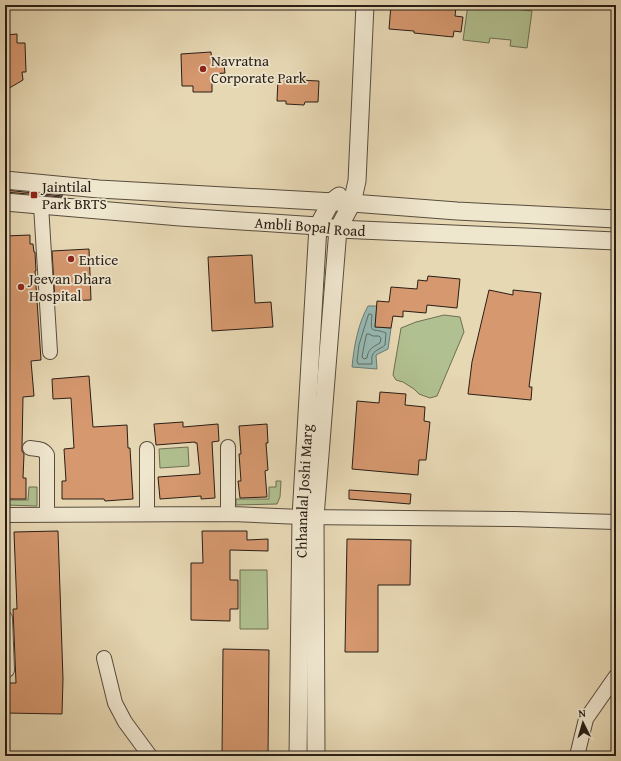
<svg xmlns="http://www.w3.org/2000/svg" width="621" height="761" font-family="'Gentium Book Plus',serif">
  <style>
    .green { fill: #b1c090; stroke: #6d6f53 }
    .water { fill: #97b9b2; stroke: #6b7b74 }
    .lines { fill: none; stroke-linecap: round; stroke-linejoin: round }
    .shore { stroke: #606c64; stroke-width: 1 }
    .building { fill: #d6986f; stroke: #291e16 }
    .minor-casing { stroke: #584c3e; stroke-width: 16 }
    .tertiary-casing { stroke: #584c3e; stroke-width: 19 }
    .minor { stroke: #efe6ce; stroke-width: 14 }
    .tertiary { stroke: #efe6ce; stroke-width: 17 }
    .poi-dot { fill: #8f2418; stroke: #efe6ce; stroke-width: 1.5 }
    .labels { text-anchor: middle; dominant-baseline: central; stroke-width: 3.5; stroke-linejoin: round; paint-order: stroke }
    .poi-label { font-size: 15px; fill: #291e16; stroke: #efe6ce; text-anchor: start }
    .street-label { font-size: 15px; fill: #291e16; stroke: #efe6ce }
  </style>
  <rect width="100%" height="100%" fill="#e7d8b4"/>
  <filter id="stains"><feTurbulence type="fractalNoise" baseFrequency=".005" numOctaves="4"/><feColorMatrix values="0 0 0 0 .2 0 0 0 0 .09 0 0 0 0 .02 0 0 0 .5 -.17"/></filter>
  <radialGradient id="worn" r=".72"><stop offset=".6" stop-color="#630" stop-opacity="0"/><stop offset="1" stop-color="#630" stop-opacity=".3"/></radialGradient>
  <path class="green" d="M 468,5 L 479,5 L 532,11 L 527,48 L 510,46 L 511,40 L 490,38 L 489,43 L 463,40 Z
    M 444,315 L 460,317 L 464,332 L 437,396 L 430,398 L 419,394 L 414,389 L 403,382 L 396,380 L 393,375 L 401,328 L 416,322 Z
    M 188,447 L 189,466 L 160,468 L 159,449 Z
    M 276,481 L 281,481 L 280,497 L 277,504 L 236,505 L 236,499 L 269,499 L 269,487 L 276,487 Z
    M 29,487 L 37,487 L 37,506 L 5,505 L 5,500 L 28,500 Z
    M 240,570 L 267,570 L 268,629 L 240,629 Z"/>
  <path class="water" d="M 368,306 L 377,306 L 375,327 L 391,328 L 388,349 L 376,355 L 377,369 L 352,367 C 354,346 358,324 368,306 Z"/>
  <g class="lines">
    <path class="shore" d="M 369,314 L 371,314 L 372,315 C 370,336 372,327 386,333 L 385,345 C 382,348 375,350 373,354 C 371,356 372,362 372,364 L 358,364 L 357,361 L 359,345 Z
      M 367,334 L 369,334 L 373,336 L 379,336 L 381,338 L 380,343 C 373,347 368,349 367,358 L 364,359 L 362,357 L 364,346 Z"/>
  </g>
  <path class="building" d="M 391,5 L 441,5 L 441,6 L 456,7 L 455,16 L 463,17 L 461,32 L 454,31 L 453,37 L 414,33 L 414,31 L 389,29 Z
    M 17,34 L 17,43 L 25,43 L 26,72 L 22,72 L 23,80 L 6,90 L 6,82 L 5,83 L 5,35 Z
    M 211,52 L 212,64 L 224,64 L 225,73 L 212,74 L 212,92 L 193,92 L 193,86 L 182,86 L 181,54 Z
    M 278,79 L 319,81 L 318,102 L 305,102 L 304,105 L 286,104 L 286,101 L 277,101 Z
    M 5,190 L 63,196 L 61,197 L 5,192 Z
    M 30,235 L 30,244 L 33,244 L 34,252 L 35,252 L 36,271 L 35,271 L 41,360 L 31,361 L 34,396 L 23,397 L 22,447 L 22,451 L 24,454 L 23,478 L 26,478 L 26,499 L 5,499 L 5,236 Z
    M 89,249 L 91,300 L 55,301 L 52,251 Z
    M 252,255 L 255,303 L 271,302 L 273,327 L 212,331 L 208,257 Z
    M 428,276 L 460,279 L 457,308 L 427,305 L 426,313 L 403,311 L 403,317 L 393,316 L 391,328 L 375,327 L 377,301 L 389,302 L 391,287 L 417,289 L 418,280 L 427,281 Z
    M 489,290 L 513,295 L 513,290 L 541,293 L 529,387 L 532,387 L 531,400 L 468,394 L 472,362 Z
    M 89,376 L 93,427 L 127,425 L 128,448 L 130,448 L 133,499 L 105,501 L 104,499 L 62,499 L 62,481 L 66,481 L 64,449 L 74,448 L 71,398 L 53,399 L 52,379 Z
    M 380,392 L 406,394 L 405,405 L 425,407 L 424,421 L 430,422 L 426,460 L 419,460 L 418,475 L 352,469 L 357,401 L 379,403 Z
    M 183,422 L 183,427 L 218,424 L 219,441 L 212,442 L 215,498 L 201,499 L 201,496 L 160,499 L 158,477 L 200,474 L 197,443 L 195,443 L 195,442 L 156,445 L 154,424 Z
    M 267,424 L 268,443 L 266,443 L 268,470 L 265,471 L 267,497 L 240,498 L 238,481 L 241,481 L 239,454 L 241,454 L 239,426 Z
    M 349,490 L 411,494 L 410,504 L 349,499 Z
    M 58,531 L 63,679 L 62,714 L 5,713 L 5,683 L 16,683 L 13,609 L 17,609 L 14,532 Z
    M 202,531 L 247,531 L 247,540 L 268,539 L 268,551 L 230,550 L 230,580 L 238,580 L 238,609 L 230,609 L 230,621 L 191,620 L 191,563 L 203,563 Z
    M 347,539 L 411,540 L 410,585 L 378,585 L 378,652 L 345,652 Z
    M 223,649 L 269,650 L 268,756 L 222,756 Z"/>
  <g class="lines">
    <g class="minor-casing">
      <path id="minor" d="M 41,205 L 50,352
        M 228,447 L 228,514
        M 30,448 C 37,449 43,448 47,455 L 47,515
        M 147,449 L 147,514
        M 5,515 L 232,514 L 301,517 L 515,519 L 616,522
        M 5,618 L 7,670
        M 104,658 L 115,703 L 125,722 L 150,756
        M 577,756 L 586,719 L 616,676"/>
    </g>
    <g class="tertiary-casing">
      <g id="tertiary">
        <path d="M 5,180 L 99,189 L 352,203 L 457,211 L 616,219"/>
        <path id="s1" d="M 5,202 L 180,217 L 318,226 L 338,229 L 616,241"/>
        <path id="s2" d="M 298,756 L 301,517 L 318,226 L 331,202 L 339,196"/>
        <path d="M 316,756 L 315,517 L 338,229 L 352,203 L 357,181 L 365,5"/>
      </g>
    </g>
    <use href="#minor" class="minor"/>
    <use href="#tertiary" class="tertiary"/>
  </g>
  <g class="poi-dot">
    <circle cx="203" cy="69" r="4"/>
    <rect x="30" y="191" width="8" height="8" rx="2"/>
    <circle cx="71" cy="259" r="4"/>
    <circle cx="21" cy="287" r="4"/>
  </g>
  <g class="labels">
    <g class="poi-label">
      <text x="211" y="60">Navratna<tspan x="211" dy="17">Corporate Park</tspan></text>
      <text x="42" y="186">Jaintilal<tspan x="42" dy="17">Park BRTS</tspan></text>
      <text x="79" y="259">Entice</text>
      <text x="29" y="278">Jeevan Dhara<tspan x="29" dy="17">Hospital</tspan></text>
    </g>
    <g class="street-label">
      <text stroke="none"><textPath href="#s1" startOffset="306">Ambli Bopal Road</textPath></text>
      <text stroke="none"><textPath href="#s2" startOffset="265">Chhanalal Joshi Marg</textPath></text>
    </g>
  </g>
  <rect width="621" height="761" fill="none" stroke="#e7d8b4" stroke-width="20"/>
  <rect x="6" y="6" width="609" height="749" fill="none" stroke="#291e16" stroke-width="2"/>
  <rect x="10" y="10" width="601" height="741" fill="none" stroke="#291e16"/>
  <g transform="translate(583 723) rotate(355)" stroke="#efe6ce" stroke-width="3" paint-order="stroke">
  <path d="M0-3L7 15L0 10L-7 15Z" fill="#291e16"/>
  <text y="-6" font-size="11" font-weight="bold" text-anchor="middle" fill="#291e16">N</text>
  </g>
  <rect width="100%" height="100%" filter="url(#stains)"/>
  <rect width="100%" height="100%" fill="url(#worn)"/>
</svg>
